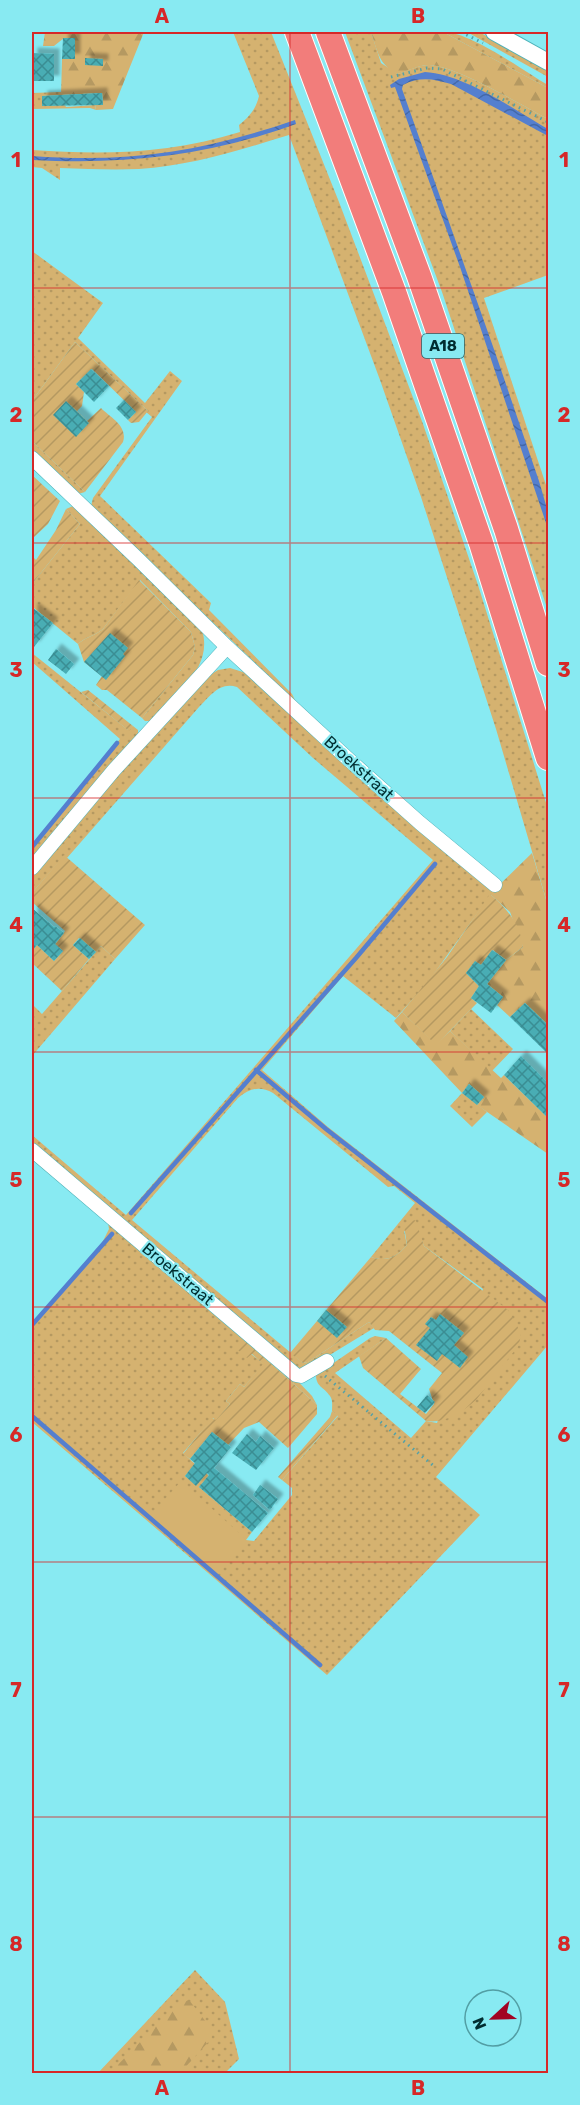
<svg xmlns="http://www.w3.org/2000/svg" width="580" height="2105" font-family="Rubik,sans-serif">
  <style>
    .grass { fill: url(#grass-dots) }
    .forest { fill: url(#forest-firs) }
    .garden { fill: url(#garden-furrows) }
    .pitch { fill: #d5b270 }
    .water { fill: url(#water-waves) }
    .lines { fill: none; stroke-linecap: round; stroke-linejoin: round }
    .stream { stroke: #547fcf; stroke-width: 4.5 }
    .building { fill: url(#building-cross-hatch); filter: url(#shadow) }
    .minor-casing { stroke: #4eb2b9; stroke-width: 15 }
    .tertiary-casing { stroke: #4eb2b9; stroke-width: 18 }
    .motorway-casing { stroke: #fff; stroke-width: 26 }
    .path { stroke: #54a1a7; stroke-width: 3; stroke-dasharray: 1.5 4.5; stroke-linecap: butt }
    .minor { stroke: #fff; stroke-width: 14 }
    .tertiary { stroke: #fff; stroke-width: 16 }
    .motorway { stroke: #f27d7b; stroke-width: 24 }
    .grid { fill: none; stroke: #d62828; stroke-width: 1.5; stroke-opacity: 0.55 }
    .labels { text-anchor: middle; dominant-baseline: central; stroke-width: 4.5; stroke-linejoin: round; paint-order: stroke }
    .shield { fill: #88eaf2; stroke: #29666a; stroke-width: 1.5 }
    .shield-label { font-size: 15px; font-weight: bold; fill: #002d30 }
    .street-label { font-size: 16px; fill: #002d30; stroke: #88eaf2 }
    .neatline { fill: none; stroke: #d62828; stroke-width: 2 }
    .grid-label { font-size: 20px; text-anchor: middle; font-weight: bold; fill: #d62828 }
  </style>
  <defs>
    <pattern id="grass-dots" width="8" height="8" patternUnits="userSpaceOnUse" patternTransform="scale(1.5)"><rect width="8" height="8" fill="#d5b270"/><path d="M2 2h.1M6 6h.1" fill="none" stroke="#b59961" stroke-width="1.8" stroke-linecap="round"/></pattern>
    <pattern id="forest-firs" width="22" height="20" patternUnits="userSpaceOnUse" patternTransform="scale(1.5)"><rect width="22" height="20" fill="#d5b270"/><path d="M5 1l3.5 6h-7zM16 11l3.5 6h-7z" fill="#b59961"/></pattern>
    <pattern id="garden-furrows" width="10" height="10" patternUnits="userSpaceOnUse" patternTransform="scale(1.5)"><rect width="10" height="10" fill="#d5b270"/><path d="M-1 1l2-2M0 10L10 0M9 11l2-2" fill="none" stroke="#b59961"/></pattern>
    <pattern id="water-waves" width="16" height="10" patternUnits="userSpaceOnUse" patternTransform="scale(1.5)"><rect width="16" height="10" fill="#547fcf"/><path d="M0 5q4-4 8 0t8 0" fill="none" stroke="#4368a8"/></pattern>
    <pattern id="building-cross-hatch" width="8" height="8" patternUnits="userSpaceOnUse" patternTransform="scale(1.5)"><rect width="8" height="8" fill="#49adb4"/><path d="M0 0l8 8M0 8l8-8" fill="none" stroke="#3a8d93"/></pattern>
    <filter id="shadow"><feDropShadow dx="5.5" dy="-5.5" stdDeviation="1.5" flood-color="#0004"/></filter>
  </defs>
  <rect width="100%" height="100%" fill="#88eaf2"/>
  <path class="grass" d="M 233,32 L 271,32 L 339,202 L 423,424 L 478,585 L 548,809 L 548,906 L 496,729 L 421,497 L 380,380 L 289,135 C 240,150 190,166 139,169 C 113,170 87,169 60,168 L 60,180 L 42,168 L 32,167 L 32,150 C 106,155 168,154 240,132 L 239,125 C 249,117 256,109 259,96 Z
    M 345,32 L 371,32 L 381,63 L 398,74 C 407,71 419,65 429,65 C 457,66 521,105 548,119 L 548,275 L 484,298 L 548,491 L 548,611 L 442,292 Z
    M 443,32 C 469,31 524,71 548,85 L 548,88 Z
    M 467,32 L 479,32 L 539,65 L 548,71 L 548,77 Z
    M 61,92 L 61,95 L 42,96 L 42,106 L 65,105 L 66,107 L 95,105 L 96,110 L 90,108 L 32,109 L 32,93 Z
    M 32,251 L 103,303 L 78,338 L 145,403 L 170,371 L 182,381 L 100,496 L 211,603 L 209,610 L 292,694 L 296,702 L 91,506 L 93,498 L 152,417 L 146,412 L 148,411 L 75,342 L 32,401 Z
    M 32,441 L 85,492 L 78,494 L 32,450 Z
    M 73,506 L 202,630 C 214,668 174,696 151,721 L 145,721 L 142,718 L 193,655 L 195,647 L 191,632 L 140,580 L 103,629 C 95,636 85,637 78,644 L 34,608 L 32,610 L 32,584 L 80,524 L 66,509 Z
    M 32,653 L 128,730 L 133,726 L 138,730 L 138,734 L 32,858 L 32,847 L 120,739 L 32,662 Z
    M 230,668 L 249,674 L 494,890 L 428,982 L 396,1018 L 343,976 L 262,1070 L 328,1127 L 548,1299 L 548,1345 L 436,1477 L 480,1515 L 327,1675 L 32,1422 L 32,1323 L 101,1245 L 109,1229 L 108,1223 L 36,1163 L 32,1159 L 32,1155 L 290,1373 L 312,1396 L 317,1405 L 254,1348 L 251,1354 L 264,1364 L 244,1387 L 240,1384 L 226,1401 L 230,1404 L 216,1421 L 213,1418 L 183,1453 L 195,1464 L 185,1476 L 196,1485 L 206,1473 L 209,1476 L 199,1487 L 252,1532 L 246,1540 L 254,1541 L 292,1495 L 292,1488 L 282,1480 L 338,1416 L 332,1411 C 332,1406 333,1400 330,1396 C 324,1387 316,1387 316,1375 L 370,1338 L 375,1336 L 386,1338 L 335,1373 L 411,1438 L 426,1421 L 437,1423 L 483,1289 L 424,1246 L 422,1241 L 404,1231 L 407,1245 C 396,1258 386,1262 371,1257 L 415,1203 L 394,1186 L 388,1187 L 273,1093 C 259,1085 249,1089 238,1098 L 132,1220 L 303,1363 L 308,1362 L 369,1322 L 374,1328 L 310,1367 L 299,1369 L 289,1363 L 32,1145 L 32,1135 L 126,1215 L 433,860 L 313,758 L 237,687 C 220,681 210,696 199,707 L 67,858 L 64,856 L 32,893 L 32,875 L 82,813 L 210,675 L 218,670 Z
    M 101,946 L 115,959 L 32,1056 L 32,1004 L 42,1014 Z
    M 471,1009 L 513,1049 L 492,1071 L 450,1031 Z
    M 462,1093 L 487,1112 L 472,1127 L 450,1106 Z
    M 195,1970 L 225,2002 L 239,2059 L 225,2073 L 97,2074 Z"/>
  <path class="forest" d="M 45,32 L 144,32 L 113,109 L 96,110 L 95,105 L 103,104 L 102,93 L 61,95 L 62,59 L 75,59 L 75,38 L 64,38 L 54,46 L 43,46 Z
    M 371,32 L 443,32 L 548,88 L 548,119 C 521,105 457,66 429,65 C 419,65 408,71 398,74 C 379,66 377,50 371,32 Z
    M 532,853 L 548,906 L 548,1025 L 525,1003 L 510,1017 L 497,1005 L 503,997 L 487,984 L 506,960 L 523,947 L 510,912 L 490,894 Z
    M 402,1012 L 436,1044 L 450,1031 L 501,1078 L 504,1075 L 548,1118 L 548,1154 L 477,1105 L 484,1097 L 469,1084 L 462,1093 L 394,1021 Z
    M 189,2000 L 213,2031 L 211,2039 L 180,2073 L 110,2073 L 177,2004 Z"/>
  <path class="garden" d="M 75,342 L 148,411 L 139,422 L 131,423 L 128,420 L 136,412 L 92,369 L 76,384 L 84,392 L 82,406 L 77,411 L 87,421 L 101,408 C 111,418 128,426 123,442 L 85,492 L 32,441 L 32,401 Z
    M 32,475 L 60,501 L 48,524 L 32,539 Z
    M 66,509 L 80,524 L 32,584 L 32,556 L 36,560 L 56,530 Z
    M 139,580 L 191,632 L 195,647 L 193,655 L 142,718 L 107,690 L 102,690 L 96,685 L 102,676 L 84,662 L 78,644 C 85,637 95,636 103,629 Z
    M 88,690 L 133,726 L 129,731 L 81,692 Z
    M 64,855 L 145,925 L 115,959 L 101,946 L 96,952 L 79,938 L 73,945 L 89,959 L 62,991 L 32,963 L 32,951 L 37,945 L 54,961 L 63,951 L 55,944 L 65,931 L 32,902 L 32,893 Z
    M 490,894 C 507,909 520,923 523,947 L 506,960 L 493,950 L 481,965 L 475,962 L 466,973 L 479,986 L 471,998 L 477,1003 L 436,1045 L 402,1012 L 447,957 Z
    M 414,1220 L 416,1221 L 424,1246 L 508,1310 L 521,1333 L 519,1345 L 476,1400 C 462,1412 445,1424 426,1421 L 363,1368 L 359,1356 L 386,1338 L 421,1369 L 400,1394 L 426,1414 L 434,1404 L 429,1389 L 442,1373 L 389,1331 L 375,1330 L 369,1322 L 308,1362 L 303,1363 L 290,1353 L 371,1257 C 386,1262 396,1258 407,1245 L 404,1226 Z
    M 246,1341 L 317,1405 L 317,1414 L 288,1448 L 259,1422 L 244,1428 L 228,1445 L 212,1432 L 190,1459 L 183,1454 L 212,1418 L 216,1420 L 230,1404 L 226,1401 L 240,1384 L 244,1387 L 263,1364 L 252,1354 L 247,1358 L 238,1350 Z
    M 332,1411 L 338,1415 L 282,1480 L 278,1477 L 330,1417 Z"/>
  <path class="pitch" d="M 181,1481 L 246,1539 L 216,1573 L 151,1515 Z"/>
  <path class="water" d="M 425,72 C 464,74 515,110 548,129 L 548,136 L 451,84 C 434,79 420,76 403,85 L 402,89 L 496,355 L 539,481 L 548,512 L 548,529 L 460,267 L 395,87 L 391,88 L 390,85 L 399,79 Z
    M 295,120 L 296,124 C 208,156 125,165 32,160 L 32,156 C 129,163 202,152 295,120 Z"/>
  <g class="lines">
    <path class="stream" d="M 32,847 L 117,743
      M 256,1070 L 326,1129 L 548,1302
      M 131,1213 L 356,958 L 435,864
      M 32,1325 L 112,1234
      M 32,1416 L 320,1665"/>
  </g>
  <path class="building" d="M 63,38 L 75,38 L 75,59 L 62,59 Z
    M 32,53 L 54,54 L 54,81 L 32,81 Z
    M 85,58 L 103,59 L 103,66 L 85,65 Z
    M 102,93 L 103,105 L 42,106 L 42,96 Z
    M 91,369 L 109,386 L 94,402 L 76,384 Z
    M 124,400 L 136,412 L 128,420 L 116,408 Z
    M 66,401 L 89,423 L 76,437 L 53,415 Z
    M 33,608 L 53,623 L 34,647 L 32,646 L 32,610 Z
    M 110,633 L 128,648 L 123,654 L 125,656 L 106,680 L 84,662 Z
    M 56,649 L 74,664 L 66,674 L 48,660 Z
    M 32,908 L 54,927 L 55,926 L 64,933 L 55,944 L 63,951 L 54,961 L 37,945 L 32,951 Z
    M 80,938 L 96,952 L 89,959 L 73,945 Z
    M 492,950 L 506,960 L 487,984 L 503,997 L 491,1013 L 471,998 L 479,986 L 466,973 L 475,961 L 481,965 Z
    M 525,1003 L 548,1025 L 548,1054 L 510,1017 Z
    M 521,1056 L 548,1083 L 548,1118 L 504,1075 Z
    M 469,1084 L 484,1097 L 477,1105 L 462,1093 Z
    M 326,1310 L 347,1327 L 337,1338 L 317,1321 Z
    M 440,1314 L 464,1333 L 454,1345 L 468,1357 L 460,1368 L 442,1354 L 437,1361 L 416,1345 L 430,1328 L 425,1324 L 431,1317 L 436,1320 Z
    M 427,1395 L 435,1402 L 425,1413 L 417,1407 Z
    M 212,1432 L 231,1447 L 214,1468 L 268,1513 L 252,1532 L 199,1487 L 209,1475 L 207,1473 L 196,1486 L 185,1476 L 195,1463 L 190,1459 Z
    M 247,1434 L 256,1442 L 260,1436 L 274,1448 L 256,1470 L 232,1453 Z
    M 260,1485 L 278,1499 L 270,1510 L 253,1495 Z"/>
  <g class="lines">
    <g class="minor-casing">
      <path id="minor" d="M 32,458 L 139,560 L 227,647 L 114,770 L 32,868
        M 227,647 L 346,757 L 420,823 L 495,885
        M 32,1150 L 296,1375 L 301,1376 L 327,1361"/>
    </g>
    <g class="tertiary-casing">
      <path id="tertiary" d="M 494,32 L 548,62"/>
    </g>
    <g class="motorway-casing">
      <path id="motorway" d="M 297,32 L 394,292 L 481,543 L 548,758
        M 328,32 L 419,276 L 506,529 L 548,664"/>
    </g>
    <path class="path" d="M 461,32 L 483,43
      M 391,77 L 427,68 L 442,69 L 548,122
      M 325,1376 L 435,1467"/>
    <use href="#minor" class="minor"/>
    <use href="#tertiary" class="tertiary"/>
    <use href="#motorway" class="motorway"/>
  </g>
  <path class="grid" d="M 290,32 L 290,2074M 32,288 L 548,288M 32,543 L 548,543M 32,798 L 548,798M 32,1052 L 548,1052M 32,1307 L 548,1307M 32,1562 L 548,1562M 32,1817 L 548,1817"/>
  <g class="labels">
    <rect class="shield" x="422" y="334" width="42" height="24" rx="4.5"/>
    <g class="shield-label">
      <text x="443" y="346">A18</text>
    </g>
    <g class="street-label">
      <text transform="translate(359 768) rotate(42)">Broekstraat</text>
      <text transform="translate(178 1274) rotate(40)">Broekstraat</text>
    </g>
  </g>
  <rect width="580" height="2105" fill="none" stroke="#88eaf2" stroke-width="66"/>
  <g transform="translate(493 2018) rotate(248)"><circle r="28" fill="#88eaf2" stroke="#529ea4" stroke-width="1.5"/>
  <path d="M0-4.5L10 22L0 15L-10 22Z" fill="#a20322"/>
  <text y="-9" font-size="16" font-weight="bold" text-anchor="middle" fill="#002d30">N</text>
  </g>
  <rect x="33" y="33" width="514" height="2039" class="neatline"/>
  <g class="grid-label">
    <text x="162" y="23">A</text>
    <text x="418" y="23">B</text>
    <text x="16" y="167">1</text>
    <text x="564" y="167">1</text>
    <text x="16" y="422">2</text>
    <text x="564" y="422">2</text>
    <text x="16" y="677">3</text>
    <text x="564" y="677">3</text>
    <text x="16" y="932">4</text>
    <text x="564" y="932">4</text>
    <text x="16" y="1187">5</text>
    <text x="564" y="1187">5</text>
    <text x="16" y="1442">6</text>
    <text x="564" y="1442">6</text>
    <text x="16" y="1697">7</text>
    <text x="564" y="1697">7</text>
    <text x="16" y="1951">8</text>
    <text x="564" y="1951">8</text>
    <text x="162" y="2095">A</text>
    <text x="418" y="2095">B</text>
  </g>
</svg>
